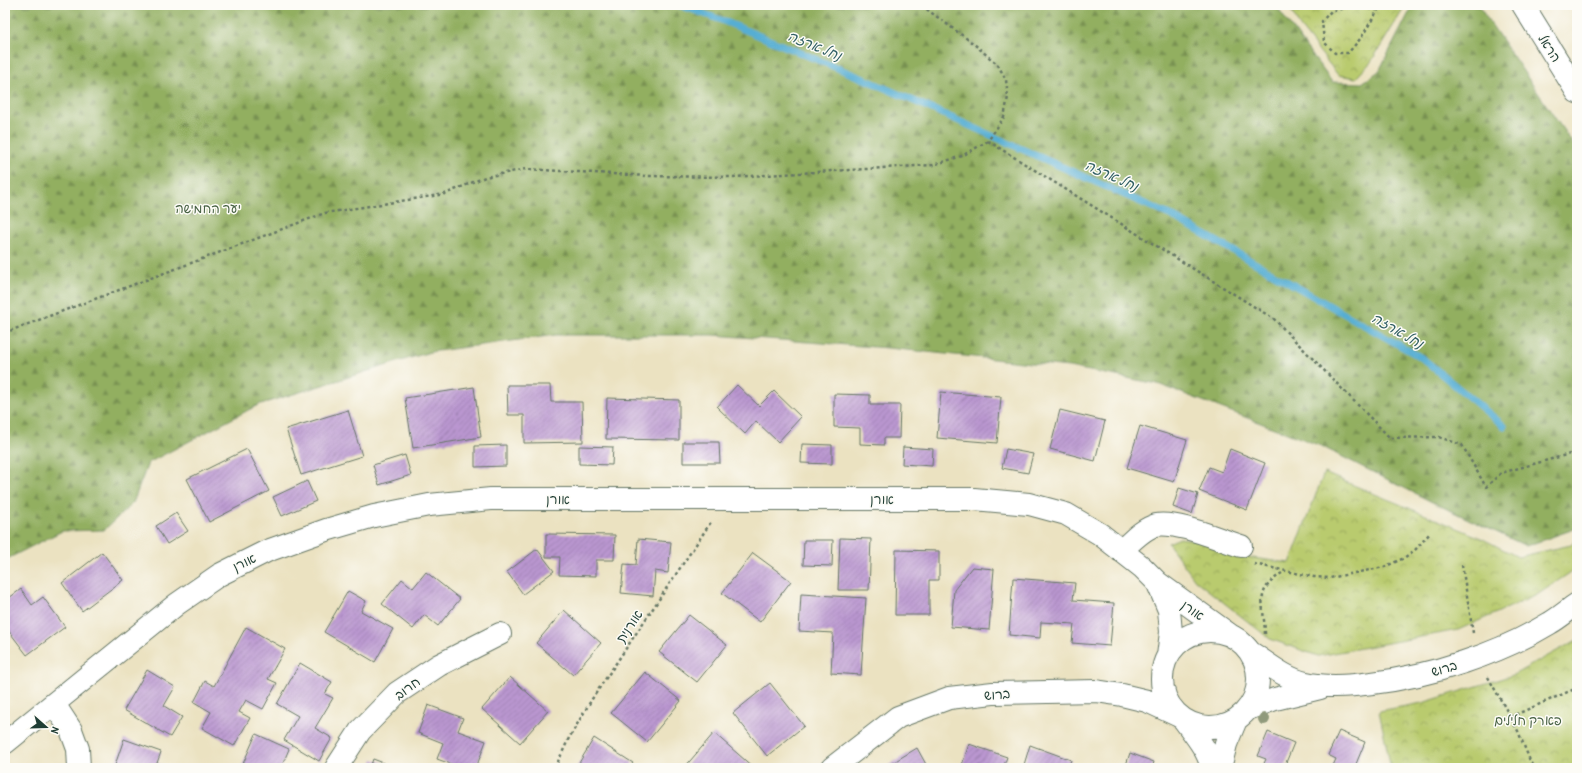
<svg xmlns="http://www.w3.org/2000/svg" width="1582" height="773" font-family="'Patrick Hand','Playpen Sans Hebrew',sans-serif">
  <style>
    .forest { fill: url(#forest-firs); stroke: #58764a }
    .park { fill: url(#park-crowns); stroke: #6c8451 }
    .lines { fill: none; stroke-linecap: round; stroke-linejoin: round }
    .stream { stroke: #56aed3; stroke-width: 7 }
    .building { fill: url(#building-hatch) }
    .minor-casing { stroke: #667765; stroke-width: 24 }
    .major-casing { stroke: #667765; stroke-width: 24 }
    .path { stroke: #667765; stroke-width: 2.5; stroke-dasharray: 3 3; stroke-linecap: butt }
    .minor { stroke: #fff; stroke-width: 22 }
    .major { stroke: #fff; stroke-width: 22 }
    .tree { fill: #909a7b }
    .labels { text-anchor: middle; dominant-baseline: central; stroke-width: 3; stroke-linejoin: round; paint-order: stroke }
    .street-label { font-size: 13px; fill: #1f3d34; stroke: #fdfcf7 }
    .park-label { font-size: 13px; fill: #466042; stroke: #fdfcf7 }
    .water-label { font-size: 14px; font-style: italic; fill: #305f64; stroke: #fdfcf7 }
  </style>
  <defs>
    <pattern id="forest-firs" width="22" height="20" patternUnits="userSpaceOnUse"><rect width="22" height="20" fill="#92af61"/><path d="M5 1l3.5 6h-7zM16 11l3.5 6h-7z" fill="#779051"/></pattern>
    <pattern id="park-crowns" width="20" height="18" patternUnits="userSpaceOnUse"><rect width="20" height="18" fill="#b9cb6e"/><path d="M2 6a3 3 0 1 1 6 0M12 15a3 3 0 1 1 6 0" fill="none" stroke="#96a65b"/></pattern>
    <pattern id="building-hatch" width="6" height="6" patternUnits="userSpaceOnUse"><rect width="6" height="6" fill="#ba96d0"/><path d="M-1 1l2-2M0 6l6-6M5 7l2-2" fill="none" stroke="#977caa"/></pattern>
  </defs>
  <rect width="100%" height="100%" fill="#fdfcf7"/>
  <filter id="ink" filterUnits="userSpaceOnUse"><feTurbulence type="fractalNoise" baseFrequency=".025" numOctaves="2"/><feDisplacementMap in="SourceGraphic" scale="8" xChannelSelector="R" yChannelSelector="G"/><feConvolveMatrix kernelMatrix="1 2 1 2 8 2 1 2 1" color-interpolation-filters="sRGB"/></filter>
  <filter id="wash" filterUnits="userSpaceOnUse"><feTurbulence type="fractalNoise" baseFrequency=".012" numOctaves="4" result="noise"/><feDisplacementMap in="SourceGraphic" scale="16" xChannelSelector="R" yChannelSelector="G"/><feGaussianBlur stdDeviation="0.9" result="paint"/><feColorMatrix in="noise" values="0 0 0 0 0 0 0 0 0 0 0 0 0 0 0 0 0 1.4 0 .05"/><feComposite in="paint" operator="in"/></filter>
  <g filter="url(#wash)">
    <rect width="100%" height="100%" fill="#ebe2c1"/>
    <path class="forest" d="M 5,5 L 1275,5 L 1332,82 L 1362,83 L 1379,71 L 1413,5 L 1478,5 L 1577,150 L 1577,528 L 1526,546 L 1432,502 L 1321,446 L 1158,384 L 1069,367 L 888,348 L 713,335 L 556,335 L 430,352 L 258,405 L 148,463 L 133,503 L 104,530 L 62,531 L 5,560 Z"/>
    <path class="park" d="M 1288,5 L 1406,5 L 1371,62 L 1356,78 L 1338,75 L 1300,27 Z
      M 1324,473 L 1479,537 L 1518,557 L 1571,545 L 1577,539 L 1577,568 L 1537,595 L 1458,630 L 1318,656 L 1270,639 L 1195,580 L 1168,543 L 1180,538 L 1207,542 L 1252,558 L 1290,563 Z
      M 1577,640 L 1577,768 L 1391,768 L 1379,711 L 1422,703 L 1513,675 Z"/>
    <g class="lines">
      <path class="stream" d="M 679,5 L 721,20 L 869,81 L 1172,216 L 1422,358 L 1504,426"/>
    </g>
    <g id="blocks">
      <path class="building" d="M 507,385 L 550,385 L 551,402 L 582,402 L 583,442 L 524,443 L 524,415 L 508,415 Z
        M 737,385 L 759,406 L 774,391 L 801,417 L 778,442 L 756,421 L 745,434 L 717,407 Z
        M 474,387 L 481,437 L 413,448 L 405,398 Z
        M 941,392 L 1001,397 L 997,443 L 937,438 Z
        M 834,394 L 870,395 L 870,405 L 900,405 L 899,438 L 884,438 L 884,445 L 860,444 L 860,428 L 834,427 Z
        M 607,398 L 679,400 L 679,440 L 606,439 Z
        M 348,410 L 362,456 L 301,475 L 286,429 Z
        M 1060,410 L 1105,421 L 1095,461 L 1050,449 Z
        M 1140,426 L 1187,440 L 1174,482 L 1127,468 Z
        M 683,442 L 719,442 L 720,463 L 683,463 Z
        M 802,444 L 832,445 L 832,464 L 801,463 Z
        M 506,445 L 506,466 L 475,467 L 475,446 Z
        M 579,446 L 613,447 L 612,465 L 579,464 Z
        M 903,447 L 933,449 L 932,466 L 902,464 Z
        M 247,449 L 269,491 L 209,522 L 187,479 Z
        M 1006,449 L 1033,454 L 1028,473 L 1002,468 Z
        M 1230,449 L 1265,463 L 1247,510 L 1199,491 L 1209,467 L 1222,472 Z
        M 405,455 L 411,475 L 379,485 L 373,465 Z
        M 307,481 L 316,501 L 282,516 L 273,497 Z
        M 1179,488 L 1198,494 L 1192,514 L 1173,507 Z
        M 176,513 L 188,531 L 167,544 L 156,526 Z
        M 546,534 L 615,535 L 614,560 L 596,560 L 596,576 L 559,575 L 560,557 L 546,557 Z
        M 840,538 L 871,539 L 869,590 L 838,590 Z
        M 638,539 L 671,542 L 668,573 L 655,571 L 653,596 L 621,593 L 624,564 L 636,565 Z
        M 804,540 L 833,540 L 832,566 L 803,565 Z
        M 537,549 L 554,571 L 523,594 L 507,572 Z
        M 896,550 L 939,551 L 939,580 L 929,580 L 929,615 L 895,615 Z
        M 102,552 L 123,580 L 82,611 L 62,583 Z
        M 753,553 L 791,581 L 760,622 L 722,593 Z
        M 972,567 L 994,569 L 989,630 L 951,627 L 954,590 Z
        M 426,572 L 460,599 L 438,626 L 424,615 L 413,629 L 382,604 L 402,579 L 413,588 Z
        M 1013,578 L 1075,583 L 1073,600 L 1114,603 L 1110,646 L 1072,643 L 1074,624 L 1041,622 L 1040,638 L 1009,635 Z
        M 21,589 L 32,605 L 43,597 L 65,627 L 27,655 L 5,626 L 5,601 Z
        M 348,591 L 366,601 L 361,611 L 393,629 L 375,662 L 324,632 Z
        M 801,594 L 866,598 L 861,675 L 831,673 L 833,633 L 799,631 Z
        M 564,610 L 601,643 L 573,675 L 536,643 Z
        M 689,615 L 727,645 L 697,682 L 659,652 Z
        M 246,627 L 285,649 L 268,679 L 277,683 L 263,709 L 246,700 L 239,712 L 250,718 L 234,746 L 202,728 L 211,712 L 194,702 L 205,681 L 214,686 Z
        M 300,663 L 332,682 L 325,694 L 333,698 L 315,728 L 332,738 L 319,761 L 284,740 L 298,716 L 277,704 Z
        M 147,670 L 175,687 L 164,706 L 182,717 L 170,737 L 124,710 Z
        M 645,672 L 681,701 L 647,742 L 611,713 Z
        M 510,677 L 548,711 L 520,743 L 482,709 Z
        M 770,683 L 804,726 L 767,756 L 733,713 Z
        M 428,705 L 463,718 L 458,731 L 486,741 L 476,768 L 462,768 L 437,759 L 443,743 L 418,733 Z
        M 1339,731 L 1365,742 L 1356,764 L 1366,768 L 1332,768 L 1336,759 L 1328,755 Z
        M 1268,732 L 1294,743 L 1285,765 L 1293,768 L 1262,768 L 1266,759 L 1258,756 Z
        M 714,733 L 754,768 L 684,768 Z
        M 256,734 L 289,749 L 281,768 L 248,768 L 242,766 Z
        M 594,738 L 633,763 L 629,768 L 576,768 Z
        M 124,739 L 161,752 L 157,763 L 172,768 L 114,768 Z
        M 969,744 L 1007,757 L 1003,768 L 961,768 Z
        M 1030,745 L 1071,760 L 1068,768 L 1023,768 Z
        M 917,748 L 928,768 L 884,768 Z
        M 1130,753 L 1154,762 L 1152,768 L 1125,768 Z
        M 373,759 L 397,768 L 370,768 Z"/>
    </g>
  </g>
  <g filter="url(#ink)">
    <use href="#blocks" fill-opacity="0" stroke="#667765" stroke-width="1"/>
    <g class="lines">
      <g class="minor-casing">
        <path id="minor" d="M 1121,551 C 1131,542 1142,529 1156,525 C 1177,521 1220,540 1241,546
          M 1158,584 L 1169,610 L 1171,632 L 1168,656
          M1162 679a48 48 0 1 1 96 0a48 48 0 1 1-96 0Z
          M 1250,652 C 1267,663 1286,679 1306,683 C 1327,688 1351,686 1372,683 C 1431,676 1499,654 1550,623 C 1559,618 1568,610 1577,604
          M 54,704 L 71,730 L 78,749 L 79,768
          M 1248,709 L 1275,699 L 1320,688
          M 1184,720 C 1195,735 1208,750 1212,768
          M 5,743 L 177,604 L 219,575 L 267,551 L 326,530 L 374,516 L 429,505 L 491,499 L 974,499 L 1029,504 L 1066,514 L 1100,534 L 1142,567 L 1158,583 L 1230,635
          M 336,768 L 360,731 L 397,693 L 439,665 L 500,634
          M 832,768 L 898,717 L 949,698 L 993,693 L 1096,691 L 1122,695 L 1147,701 L 1179,716
          M 1220,768 L 1226,744 L 1236,720"/>
      </g>
      <g class="major-casing">
        <path id="major" d="M 1523,5 L 1577,92"/>
      </g>
      <path class="path" d="M 1378,10 L 1350,7 L 1331,11 L 1322,21 L 1324,42 L 1335,53 L 1348,53 L 1361,38 L 1378,10 L 1381,5
        M 988,141 L 1274,319 L 1390,438 L 1439,437 L 1462,445 L 1486,487 L 1501,473 L 1577,452
        M 5,334 L 12,330 L 325,213 L 445,194 L 485,177 L 526,169 L 647,176 L 733,177 L 933,165 L 962,156 L 988,141 L 1004,117 L 1008,97 L 1006,80 L 998,65 L 974,44 L 921,5
        M 1254,564 L 1314,577 L 1330,578 L 1384,567 L 1404,558 L 1415,550 L 1430,533
        M 1462,565 L 1473,633
        M 1265,634 C 1264,601 1253,591 1285,571
        M 1488,677 L 1518,731 L 1533,768
        M 1510,717 L 1577,688
        M 555,768 L 569,738 L 592,699 L 711,522"/>
      <use href="#minor" class="minor"/>
      <use href="#major" class="major"/>
    </g>
    <circle class="tree" cx="1264" cy="719" r="6"/>
  </g>
  <g class="labels">
    <g class="street-label">
      <text transform="translate(1550 48) rotate(58)">הראל</text>
      <text x="558" y="499">אורן</text>
      <text x="882" y="499">אורן</text>
      <text transform="translate(244 562) rotate(-26)">אורן</text>
      <text transform="translate(1193 610) rotate(35)">אורן</text>
      <text transform="translate(629 626) rotate(-56)">אורנית</text>
      <text transform="translate(1444 668) rotate(-16)">ברוש</text>
      <text transform="translate(407 688) rotate(-37)">חרוב</text>
      <text transform="translate(997 694) rotate(-4)">ברוש</text>
    </g>
    <g class="park-label">
      <text x="208" y="208">יער החמישה</text>
      <text x="1528" y="720">פארק חלילים</text>
    </g>
    <g class="water-label">
      <text transform="translate(815 45) rotate(22)">נחל ארזה</text>
      <text transform="translate(1112 175) rotate(24)">נחל ארזה</text>
      <text transform="translate(1398 330) rotate(30)">נחל ארזה</text>
    </g>
  </g>
  <rect width="1582" height="773" fill="none" stroke="#fdfcf7" stroke-width="20"/>
  <g transform="translate(46 727) rotate(110)" stroke="#fdfcf7" stroke-width="3" paint-order="stroke">
  <path d="M0-3L7 15L0 10L-7 15Z" fill="#1f3d34"/>
  <text y="-6" font-size="11" font-weight="bold" text-anchor="middle" fill="#1f3d34">N</text>
  </g>
</svg>
